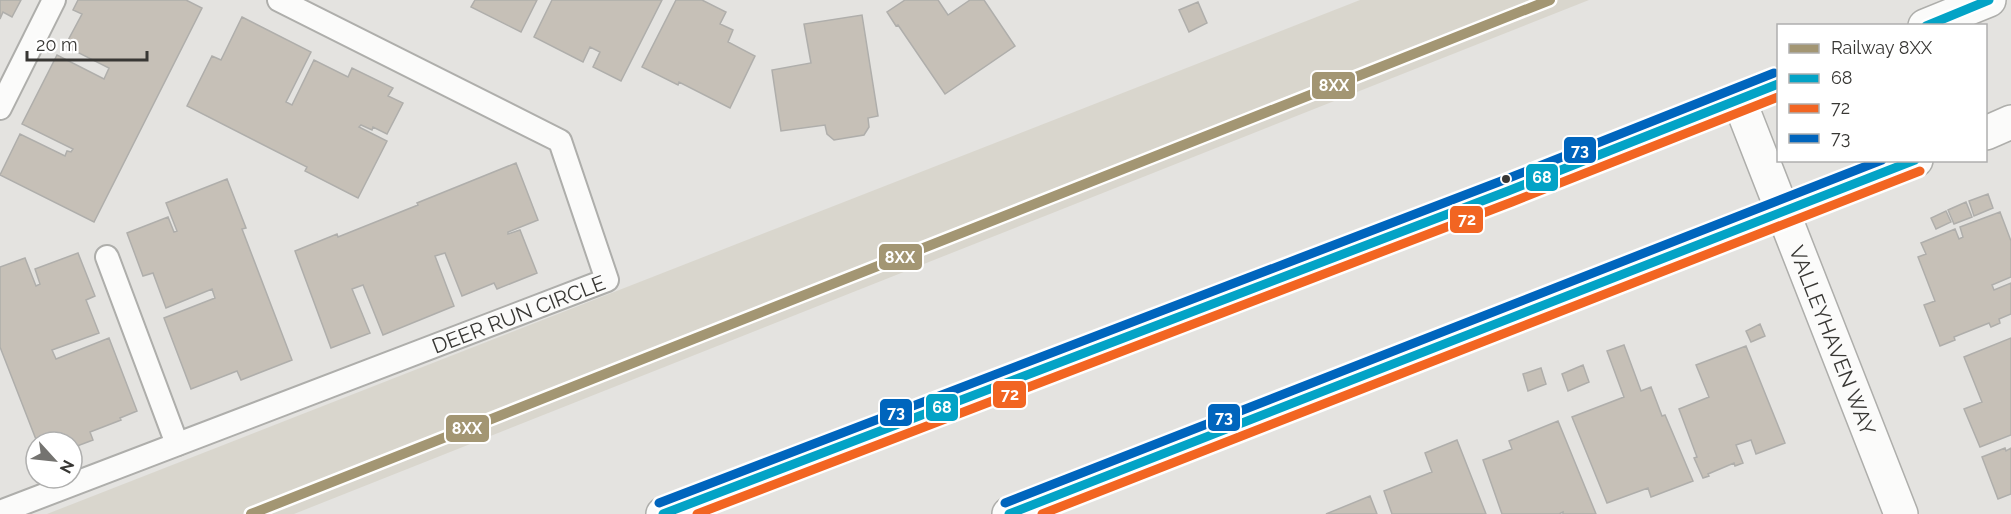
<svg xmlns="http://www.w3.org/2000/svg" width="2011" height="514" font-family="Raleway,sans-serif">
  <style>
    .built { fill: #d9d6cd }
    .building { fill: #c6c0b7; stroke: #afaeab; stroke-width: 1.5 }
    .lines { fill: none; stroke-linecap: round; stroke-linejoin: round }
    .service-casing { stroke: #aeaeab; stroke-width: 26 }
    .minor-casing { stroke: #aeaeab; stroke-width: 36 }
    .primary-casing { stroke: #aeaeab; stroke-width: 36 }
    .service { stroke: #fbfbfa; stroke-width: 22 }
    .minor { stroke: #fbfbfa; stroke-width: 33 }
    .primary { stroke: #fbfbfa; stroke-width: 33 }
    .bus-1-casing { stroke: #fff; stroke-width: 14 }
    .bus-2-casing { stroke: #fff; stroke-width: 14 }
    .bus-3-casing { stroke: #fff; stroke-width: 14 }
    .bus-1 { stroke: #03a3c6; stroke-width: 9 }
    .bus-2 { stroke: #f26522; stroke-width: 9 }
    .bus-3 { stroke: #0065bd; stroke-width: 9 }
    .rail-1-casing { stroke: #fff; stroke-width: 15 }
    .rail-1 { stroke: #a39673; stroke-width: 10 }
    .bus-dot { fill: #383734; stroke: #fff; stroke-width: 2 }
    .labels { text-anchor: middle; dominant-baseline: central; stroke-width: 5; stroke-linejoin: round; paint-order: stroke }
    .street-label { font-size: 21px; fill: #383734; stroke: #fff }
    .line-badge { stroke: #fff; stroke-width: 2 }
    .badge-label { font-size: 16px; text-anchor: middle; font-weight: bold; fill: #fff }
  </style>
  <rect width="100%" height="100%" fill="#e4e3e0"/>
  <path class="built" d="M 1360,0 L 1589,0 L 294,514 L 47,514 Z"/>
  <path class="building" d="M 0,0 L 21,0 L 12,17 L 3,12 L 0,19 Z
    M 78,0 L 186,0 L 202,8 L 94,222 L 0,175 L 20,134 L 65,156 L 67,151 L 71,152 L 73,149 L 22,124 L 57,55 L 104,79 L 109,68 L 65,46 L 82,14 L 73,10 Z
    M 475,0 L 537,0 L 521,32 L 471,7 Z
    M 552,0 L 662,0 L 621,81 L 593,67 L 600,52 L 590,47 L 583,62 L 534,37 Z
    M 676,0 L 702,0 L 726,12 L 720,24 L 733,30 L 728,42 L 755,56 L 730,108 L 679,82 L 678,85 L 642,67 Z
    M 905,0 L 938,0 L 948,15 L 970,0 L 984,0 L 1015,46 L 945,94 L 898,25 L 896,26 L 887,12 Z
    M 1198,2 L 1207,23 L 1189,32 L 1179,10 Z
    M 862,15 L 878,116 L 868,118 L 869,127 L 864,135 L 834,140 L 827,134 L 825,125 L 781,131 L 772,70 L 811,63 L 804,24 Z
    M 242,17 L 311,52 L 286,102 L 292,105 L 314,60 L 348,77 L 352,68 L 393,88 L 388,96 L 403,103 L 387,134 L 373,127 L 372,130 L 361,125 L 359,127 L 387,141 L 358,198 L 305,171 L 307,167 L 187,106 L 212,56 L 221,60 Z
    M 516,163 L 538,220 L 508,232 L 508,234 L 520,230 L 537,273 L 497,289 L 494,283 L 462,296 L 445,253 L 435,256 L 454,306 L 383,335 L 363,285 L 352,289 L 370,333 L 331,348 L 295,251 L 337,234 L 338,237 L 418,205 L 417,203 Z
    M 227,179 L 246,228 L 242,229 L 292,360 L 241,380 L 237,371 L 191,389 L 164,318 L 215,298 L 212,289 L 166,308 L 153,273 L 143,276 L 127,233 L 168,217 L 174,232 L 177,231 L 166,203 Z
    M 1988,194 L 1993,208 L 1974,216 L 1969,201 Z
    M 1966,202 L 1972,217 L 1954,224 L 1948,210 Z
    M 1946,211 L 1951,222 L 1936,229 L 1931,218 Z
    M 2000,212 L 2011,241 L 2011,277 L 1992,285 L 1994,290 L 2011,283 L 2011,314 L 1999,319 L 2000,323 L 1991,327 L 1989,323 L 1954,337 L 1955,340 L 1940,346 L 1924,305 L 1935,301 L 1918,257 L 1926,254 L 1921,243 L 1955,229 L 1959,239 L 1963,237 L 1960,227 Z
    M 78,253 L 95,296 L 86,300 L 99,333 L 52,350 L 56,359 L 109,338 L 137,411 L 120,418 L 121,420 L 90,432 L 93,440 L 72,448 L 72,442 L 37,442 L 0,347 L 0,267 L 25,258 L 36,286 L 40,284 L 35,269 Z
    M 1760,324 L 1765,336 L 1751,342 L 1746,331 Z
    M 2011,338 L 2011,435 L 1980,447 L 1964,409 L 1982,402 L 1964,357 Z
    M 1624,345 L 1641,391 L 1651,387 L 1662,416 L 1665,415 L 1693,481 L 1651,497 L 1648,488 L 1607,503 L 1572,417 L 1624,397 L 1607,351 Z
    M 1746,346 L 1785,443 L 1756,454 L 1751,440 L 1736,445 L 1743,463 L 1735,466 L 1734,463 L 1708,474 L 1709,476 L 1703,478 L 1694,458 L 1697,457 L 1679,409 L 1709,397 L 1696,365 Z
    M 1583,365 L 1589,382 L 1568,391 L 1562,374 Z
    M 1541,368 L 1546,384 L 1528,391 L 1523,374 Z
    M 1558,421 L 1596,514 L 1563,514 L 1563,512 L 1559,514 L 1502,514 L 1483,460 L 1512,449 L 1509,441 Z
    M 1457,440 L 1486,514 L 1392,514 L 1384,491 L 1432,472 L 1425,453 Z
    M 2005,448 L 2006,451 L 2011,448 L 2011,494 L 1998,499 L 1982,457 Z
    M 1370,496 L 1377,514 L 1326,514 Z"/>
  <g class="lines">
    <g class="service-casing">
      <g id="service">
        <path d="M 0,108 L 54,0"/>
        <path d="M 107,257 L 177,444"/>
        <path id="s1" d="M 0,512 L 607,280 L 560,141 L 279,0"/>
      </g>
    </g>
    <g class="minor-casing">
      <g id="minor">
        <path id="s2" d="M 1739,100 L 1901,514"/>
      </g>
    </g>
    <g class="primary-casing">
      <path id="primary" d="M 1925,26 L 1989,0
        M 1986,133 L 2011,122
        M 663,514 L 1508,191 L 1778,84
        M 1009,514 L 1916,160"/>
    </g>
    <use href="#service" class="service"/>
    <use href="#minor" class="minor"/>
    <use href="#primary" class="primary"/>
    <g class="bus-1-casing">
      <path id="bus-1" d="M 1926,26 L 1989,0
        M 663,514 L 1508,191 L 1778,84
        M 1009,514 L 1915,160"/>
    </g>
    <g class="bus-2-casing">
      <path id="bus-2" d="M 697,514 L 1512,202 L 1778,97
        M 1042,514 L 1920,171"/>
    </g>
    <g class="bus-3-casing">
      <path id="bus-3" d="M 659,503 L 1504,180 L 1774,73
        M 1005,503 L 1882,160"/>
    </g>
    <use href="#bus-1" class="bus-1"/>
    <use href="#bus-2" class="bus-2"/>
    <use href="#bus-3" class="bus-3"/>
    <g class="rail-1-casing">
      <path id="rail-1" d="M 251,514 L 1550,0"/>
    </g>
    <use href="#rail-1" class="rail-1"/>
  </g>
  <circle class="bus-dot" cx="1506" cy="179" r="5"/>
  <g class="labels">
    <g class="street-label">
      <text stroke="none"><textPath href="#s1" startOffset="555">DEER RUN CIRCLE</textPath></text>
      <text stroke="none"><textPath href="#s2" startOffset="258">VALLEYHAVEN WAY</textPath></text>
    </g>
  </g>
  <g class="line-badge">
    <rect x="1311" y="71" width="45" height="29" rx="6" fill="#a39673"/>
    <rect x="1563" y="136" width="34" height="28" rx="6" fill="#0065bd"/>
    <rect x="1525" y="163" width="34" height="29" rx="6" fill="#03a3c6"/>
    <rect x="1449" y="205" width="35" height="29" rx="6" fill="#f26522"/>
    <rect x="878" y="243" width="45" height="28" rx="6" fill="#a39673"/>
    <rect x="992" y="380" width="35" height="29" rx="6" fill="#f26522"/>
    <rect x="925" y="393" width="34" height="29" rx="6" fill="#03a3c6"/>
    <rect x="879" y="398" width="34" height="29" rx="6" fill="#0065bd"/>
    <rect x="1207" y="403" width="34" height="29" rx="6" fill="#0065bd"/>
    <rect x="445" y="414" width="45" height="29" rx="6" fill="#a39673"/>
  </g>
  <g class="badge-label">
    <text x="1334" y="91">8XX</text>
    <text x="1580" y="156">73</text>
    <text x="1542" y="183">68</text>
    <text x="1467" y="225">72</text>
    <text x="900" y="263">8XX</text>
    <text x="1010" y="400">72</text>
    <text x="942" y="413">68</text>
    <text x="896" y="418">73</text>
    <text x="1224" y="423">73</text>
    <text x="467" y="434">8XX</text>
  </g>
  <rect x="1777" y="24" width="210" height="138" fill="#ffffff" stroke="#afafae" stroke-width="1.5"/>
  <rect x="1789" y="44" width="30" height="9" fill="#a39673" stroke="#afafae" stroke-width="1.5"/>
  <text x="1831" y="54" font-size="18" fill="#383734">Railway 8XX</text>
  <rect x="1789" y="74" width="30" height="9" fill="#03a3c6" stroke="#afafae" stroke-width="1.5"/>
  <text x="1831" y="84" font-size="18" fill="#383734">68</text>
  <rect x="1789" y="104" width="30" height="9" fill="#f26522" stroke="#afafae" stroke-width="1.5"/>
  <text x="1831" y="114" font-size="18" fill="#383734">72</text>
  <rect x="1789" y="134" width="30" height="9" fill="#0065bd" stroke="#afafae" stroke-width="1.5"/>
  <text x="1831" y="144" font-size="18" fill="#383734">73</text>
  <g transform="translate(54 460) rotate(117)"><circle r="28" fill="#ffffff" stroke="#afafae" stroke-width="1.5"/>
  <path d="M0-4.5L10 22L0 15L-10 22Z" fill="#747370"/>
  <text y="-9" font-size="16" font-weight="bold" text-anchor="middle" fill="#383734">N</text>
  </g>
  <path d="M27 51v9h120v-9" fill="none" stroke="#383734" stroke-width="3"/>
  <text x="36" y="51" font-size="18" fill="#383734" stroke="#ffffff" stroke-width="4.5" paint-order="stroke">20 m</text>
</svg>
